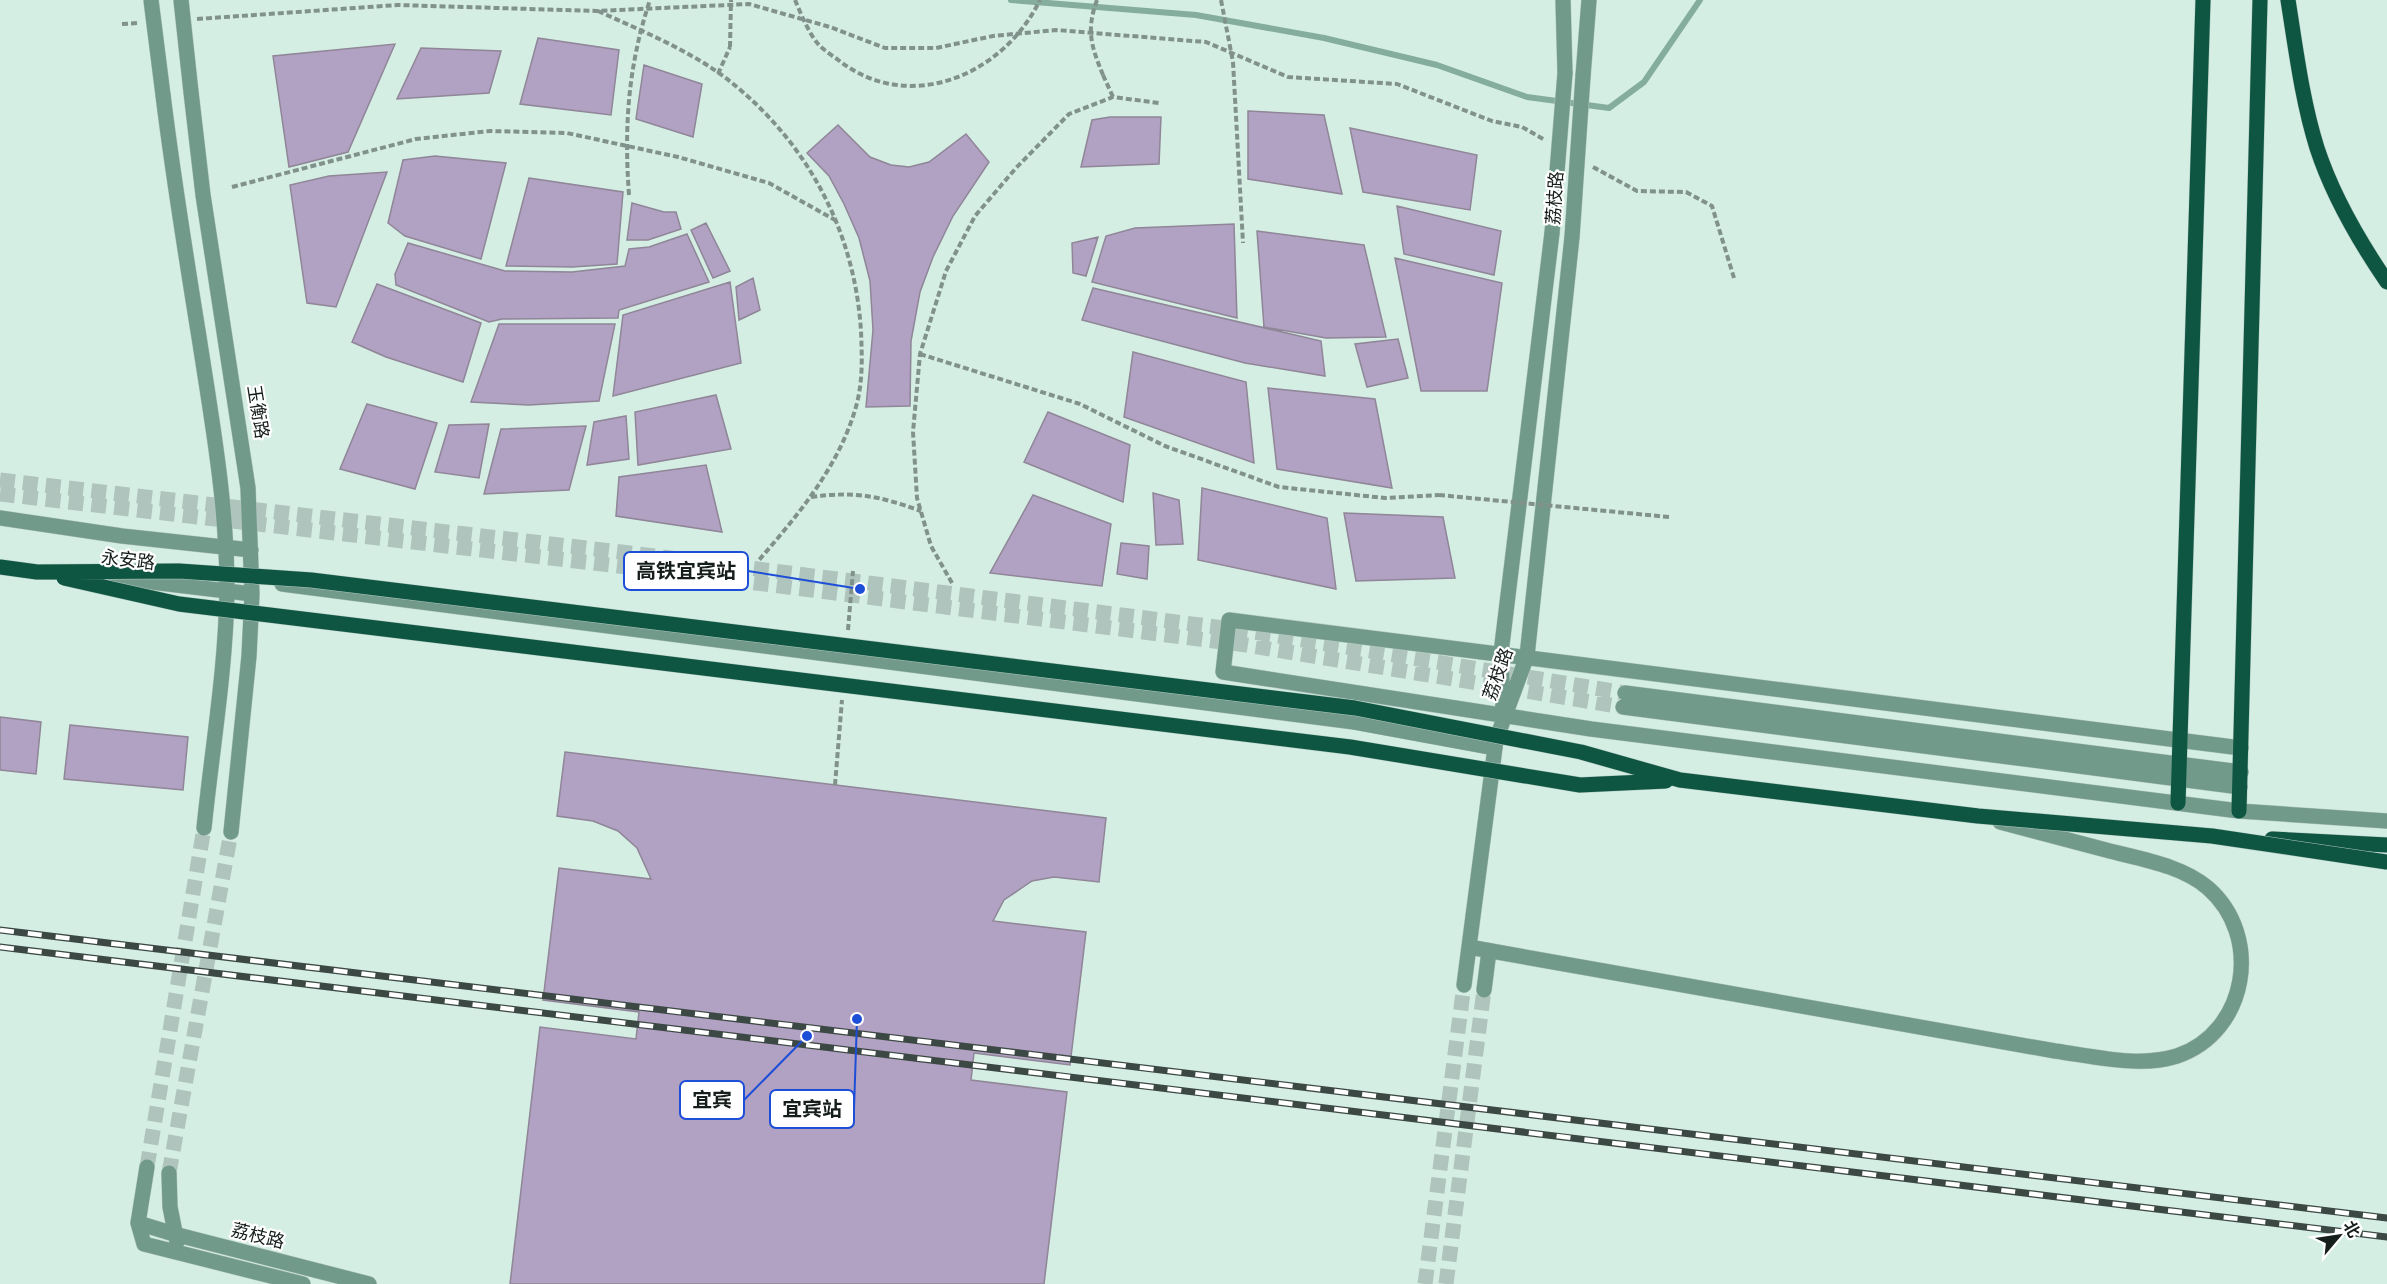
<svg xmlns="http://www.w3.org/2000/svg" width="2387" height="1284" font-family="Cabin,'Noto Sans SC',sans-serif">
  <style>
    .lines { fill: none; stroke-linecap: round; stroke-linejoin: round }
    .stream { stroke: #84ad9d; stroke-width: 6 }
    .building { fill: #b1a1c2; stroke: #8f8698; stroke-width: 1.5 }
    .minor-tunnel { stroke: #afc4bc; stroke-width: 15; stroke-dasharray: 15 8; stroke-linecap: butt }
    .minor-casing { stroke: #b3c9c0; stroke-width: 16 }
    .major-casing { stroke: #b3c9c0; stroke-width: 16 }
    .path { stroke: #81928c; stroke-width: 4; stroke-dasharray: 6 3; stroke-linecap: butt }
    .minor { stroke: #729a8a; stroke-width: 15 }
    .major { stroke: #0e5642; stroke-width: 15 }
    .rail-casing { stroke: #3c4843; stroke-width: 7 }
    .rail { stroke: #fff; stroke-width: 4.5; stroke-dasharray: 14; stroke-linecap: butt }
    .minor-bridge-casing { stroke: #b3c9c0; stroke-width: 16; stroke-linecap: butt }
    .major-bridge-casing { stroke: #b3c9c0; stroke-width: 16; stroke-linecap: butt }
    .path-bridge { stroke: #81928c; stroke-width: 4; stroke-dasharray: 6 3; stroke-linecap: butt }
    .minor-bridge { stroke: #729a8a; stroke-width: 15 }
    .major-bridge { stroke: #0e5642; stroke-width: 15 }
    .labels { text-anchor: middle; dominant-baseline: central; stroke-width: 4.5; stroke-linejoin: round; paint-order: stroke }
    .street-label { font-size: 18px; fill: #161e1b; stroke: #fff }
    .leader { fill: none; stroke: #1d4ed8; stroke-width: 2 }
    .callout-dot { fill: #1d4ed8; stroke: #fff; stroke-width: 2 }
    .callout { fill: #fff; stroke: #1d4ed8; stroke-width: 2 }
    .callout-label { font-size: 20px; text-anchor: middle; font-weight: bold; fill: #161e1b }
  </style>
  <rect width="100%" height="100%" fill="#d5eee4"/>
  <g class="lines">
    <path class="stream" d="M 1011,0 L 1196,15 L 1324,38 L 1437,65 L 1527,97 L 1609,108 L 1644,82 L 1700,0"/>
  </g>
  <path class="building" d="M 538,38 L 619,50 L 611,115 L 520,104 Z
    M 395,44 L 348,152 L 289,167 L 273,56 Z
    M 421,48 L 501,51 L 489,93 L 397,99 Z
    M 644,65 L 702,84 L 693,137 L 636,119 Z
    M 1248,111 L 1324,115 L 1342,194 L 1248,179 Z
    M 1110,117 L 1161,117 L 1159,164 L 1081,167 L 1092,120 Z
    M 838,125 L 870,157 L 891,165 L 909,167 L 929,162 L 966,134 L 989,162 L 953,216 L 933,257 L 920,292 L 911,341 L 910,406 L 866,407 L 873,330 L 870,281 L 859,238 L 844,204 L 829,176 L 807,153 Z
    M 1350,128 L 1477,155 L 1470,210 L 1363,192 Z
    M 435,156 L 506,163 L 481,259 L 405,236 L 388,223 L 403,160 Z
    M 387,172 L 336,307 L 307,303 L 290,185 L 329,176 Z
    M 529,178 L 623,192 L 617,264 L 572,267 L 506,266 Z
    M 632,203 L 664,212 L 676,212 L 681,229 L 648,240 L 627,240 Z
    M 1397,206 L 1501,231 L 1494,275 L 1404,254 Z
    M 706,223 L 730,271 L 713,278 L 691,230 Z
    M 1234,224 L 1237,318 L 1092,282 L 1106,236 L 1135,228 Z
    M 1257,231 L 1364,245 L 1386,337 L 1326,338 L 1264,327 Z
    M 687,234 L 709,282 L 619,310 L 618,318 L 502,319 L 489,322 L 396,285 L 395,274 L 408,243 L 505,271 L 572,272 L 625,266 L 629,249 L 649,247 Z
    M 1098,237 L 1086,276 L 1073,273 L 1072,243 Z
    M 1395,258 L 1502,283 L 1487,391 L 1421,391 Z
    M 753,278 L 760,310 L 739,320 L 736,287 Z
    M 730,282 L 741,363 L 613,396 L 623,315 Z
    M 377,284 L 481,323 L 463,382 L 386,357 L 352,342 Z
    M 1093,288 L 1321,341 L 1325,376 L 1245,363 L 1082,320 Z
    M 499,324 L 615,324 L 599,401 L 529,405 L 471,402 Z
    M 1398,339 L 1408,378 L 1367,387 L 1355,344 Z
    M 1133,352 L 1246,382 L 1254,463 L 1124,417 Z
    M 1268,388 L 1375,399 L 1392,488 L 1277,469 Z
    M 716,395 L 731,449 L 638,465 L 635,412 Z
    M 367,404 L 437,423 L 415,489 L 340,469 Z
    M 1048,412 L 1130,445 L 1123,502 L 1024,462 Z
    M 626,416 L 629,459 L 587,465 L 594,422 Z
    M 489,424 L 479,478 L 435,472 L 449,425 Z
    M 586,426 L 569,490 L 484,494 L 501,429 Z
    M 706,465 L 722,532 L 616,516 L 619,477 Z
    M 1202,488 L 1327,518 L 1336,589 L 1198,560 Z
    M 1153,493 L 1179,500 L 1183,544 L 1156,545 Z
    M 1033,495 L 1111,524 L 1102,586 L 990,573 Z
    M 1344,513 L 1443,517 L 1455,578 L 1356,581 Z
    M 1121,543 L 1149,546 L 1147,579 L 1117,574 Z
    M 0,717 L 41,722 L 36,774 L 0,770 Z
    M 70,725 L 188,737 L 183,790 L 64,779 Z
    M 565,752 L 1106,818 L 1099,882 L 1054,877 L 1032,881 L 1004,900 L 993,921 L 1086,932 L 1070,1065 L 974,1053 L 971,1080 L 1067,1092 L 1044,1284 L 510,1284 L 540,1027 L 636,1039 L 639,1012 L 543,1000 L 559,868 L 651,879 L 637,848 L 618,831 L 593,821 L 557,816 Z"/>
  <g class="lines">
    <path class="minor-tunnel" d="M 0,480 L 655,556 L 1248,631 L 1625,693
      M 0,494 L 653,570 L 1246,645 L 1623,707
      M 147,1167 L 204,828
      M 169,1173 L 231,832
      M 1425,1284 L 1464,985
      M 1446,1284 L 1484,990"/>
    <g class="minor-casing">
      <path id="minor" d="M 1563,0 L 1565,73
        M 1583,76 L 1589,0
        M 191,92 L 203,195 L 248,488 L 252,594 L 249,656 L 231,832
        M 163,95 C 173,176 186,257 199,337 C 212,421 227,504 227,589 C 226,669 212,749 204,828
        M 0,518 L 122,536 L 251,550
        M 101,576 L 252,594
        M 282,584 L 1354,722 L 1495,748
        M 1625,693 L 2241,772
        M 1623,707 L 2240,787
        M 1503,711 L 1501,653 L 1552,233
        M 2241,748 L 1229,620 L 1223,672 L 1591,729 L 2239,811 L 2387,821
        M 1469,947 L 2055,1051 C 2093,1056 2139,1068 2177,1056 C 2248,1032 2263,936 2208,888 C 2181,865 2140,859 2106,850 C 2071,841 2035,831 2000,822
        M 1464,985 L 1496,740 L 1527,656 L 1572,237
        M 1484,990 L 1489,951
        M 147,1167 L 138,1223 L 144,1244 L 303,1284
        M 169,1173 L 170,1207 L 177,1242
        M 138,1223 L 174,1234 L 369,1284"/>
    </g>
    <g class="major-casing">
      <path id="major" d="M 2288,0 C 2296,50 2302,100 2317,148 C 2333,197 2359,241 2387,282
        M 2178,803 L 2203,0
        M 2239,811 L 2260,0
        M 2272,839 L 2387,845"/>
    </g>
    <path class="path" d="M 598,11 C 646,33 697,53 737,87 C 811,149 855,235 861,331 C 862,355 863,379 857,403 C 841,464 799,514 759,560
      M 197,19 L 398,5 L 597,11 L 749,4 L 830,27 L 885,48 L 936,48 L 993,36 L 1056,30 L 1206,42 L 1288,77 L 1397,84 L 1492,121 L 1522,127 L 1545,140
      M 122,24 L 139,23
      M 718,74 L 730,47
      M 1103,75 L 1113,97
      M 1593,167 L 1637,191 L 1686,192 L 1712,206 L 1734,278
      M 232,187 L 416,139 L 490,131 L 567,133 L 678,157 L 769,183 L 835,220
      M 920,354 L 1080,404 L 1165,446 L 1279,487 L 1385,498 L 1439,495
      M 811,497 C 856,491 879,496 921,511
      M 952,583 L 931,546 L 917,498 L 913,432 L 920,354 L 946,271 L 975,216 L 1016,168 L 1069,114 L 1113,97 L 1159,103
      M 848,630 L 853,571
      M 835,785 L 842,700"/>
    <use href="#minor" class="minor"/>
    <use href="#major" class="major"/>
    <g class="rail-casing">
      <path id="rail" d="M 0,930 L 2387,1218
        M 0,947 L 2387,1237"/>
    </g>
    <use href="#rail" class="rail"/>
    <g class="minor-bridge-casing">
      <path id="minor-bridge" d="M 151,0 L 163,95
        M 181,0 L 191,92
        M 1552,233 L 1565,73
        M 1572,237 L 1583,76"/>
    </g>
    <g class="major-bridge-casing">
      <path id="major-bridge" d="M 0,567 L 37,572 L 179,571 L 311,580 L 1355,708 L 1581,752 L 1680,780 L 1978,816 L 2212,836 L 2387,862
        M 64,578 L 179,604 L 1350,747 L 1580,785 L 1666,781"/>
    </g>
    <path class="path-bridge" d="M 795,0 C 801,14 809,34 819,45 C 824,50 831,55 837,59 C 908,116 1003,76 1040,0
      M 1097,0 C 1086,30 1091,46 1103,75
      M 1221,0 L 1233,62 L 1243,243
      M 730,47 L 731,0
      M 629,195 C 624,126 628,66 650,0
      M 1439,495 L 1669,517"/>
    <use href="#minor-bridge" class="minor-bridge"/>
    <use href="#major-bridge" class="major-bridge"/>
  </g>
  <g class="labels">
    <g class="street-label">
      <text transform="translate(1555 198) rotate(-86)">荔枝路</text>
      <text transform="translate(258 412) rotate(81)">玉衡路</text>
      <text transform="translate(128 560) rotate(7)">永安路</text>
      <text transform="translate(1498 674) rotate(-70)">荔枝路</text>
      <text transform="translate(258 1236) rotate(14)">荔枝路</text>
    </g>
  </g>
  <path class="leader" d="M860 589L748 571M807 1036L744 1100M857 1019L854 1109"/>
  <g class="callout-dot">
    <circle cx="860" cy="589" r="6"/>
    <circle cx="807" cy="1036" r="6"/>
    <circle cx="857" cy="1019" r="6"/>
  </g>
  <g class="callout">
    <rect x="624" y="552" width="124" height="38" rx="6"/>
    <rect x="680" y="1081" width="64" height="38" rx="6"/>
    <rect x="770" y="1090" width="84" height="38" rx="6"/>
  </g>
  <g class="callout-label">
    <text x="686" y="578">高铁宜宾站</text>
    <text x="712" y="1107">宜宾</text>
    <text x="812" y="1116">宜宾站</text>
  </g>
  <g transform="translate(2339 1236) rotate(61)" stroke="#ffffff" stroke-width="4.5" paint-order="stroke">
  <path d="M0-4.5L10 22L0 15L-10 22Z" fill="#161e1b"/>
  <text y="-9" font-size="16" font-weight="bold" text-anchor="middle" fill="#161e1b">北</text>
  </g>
</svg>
